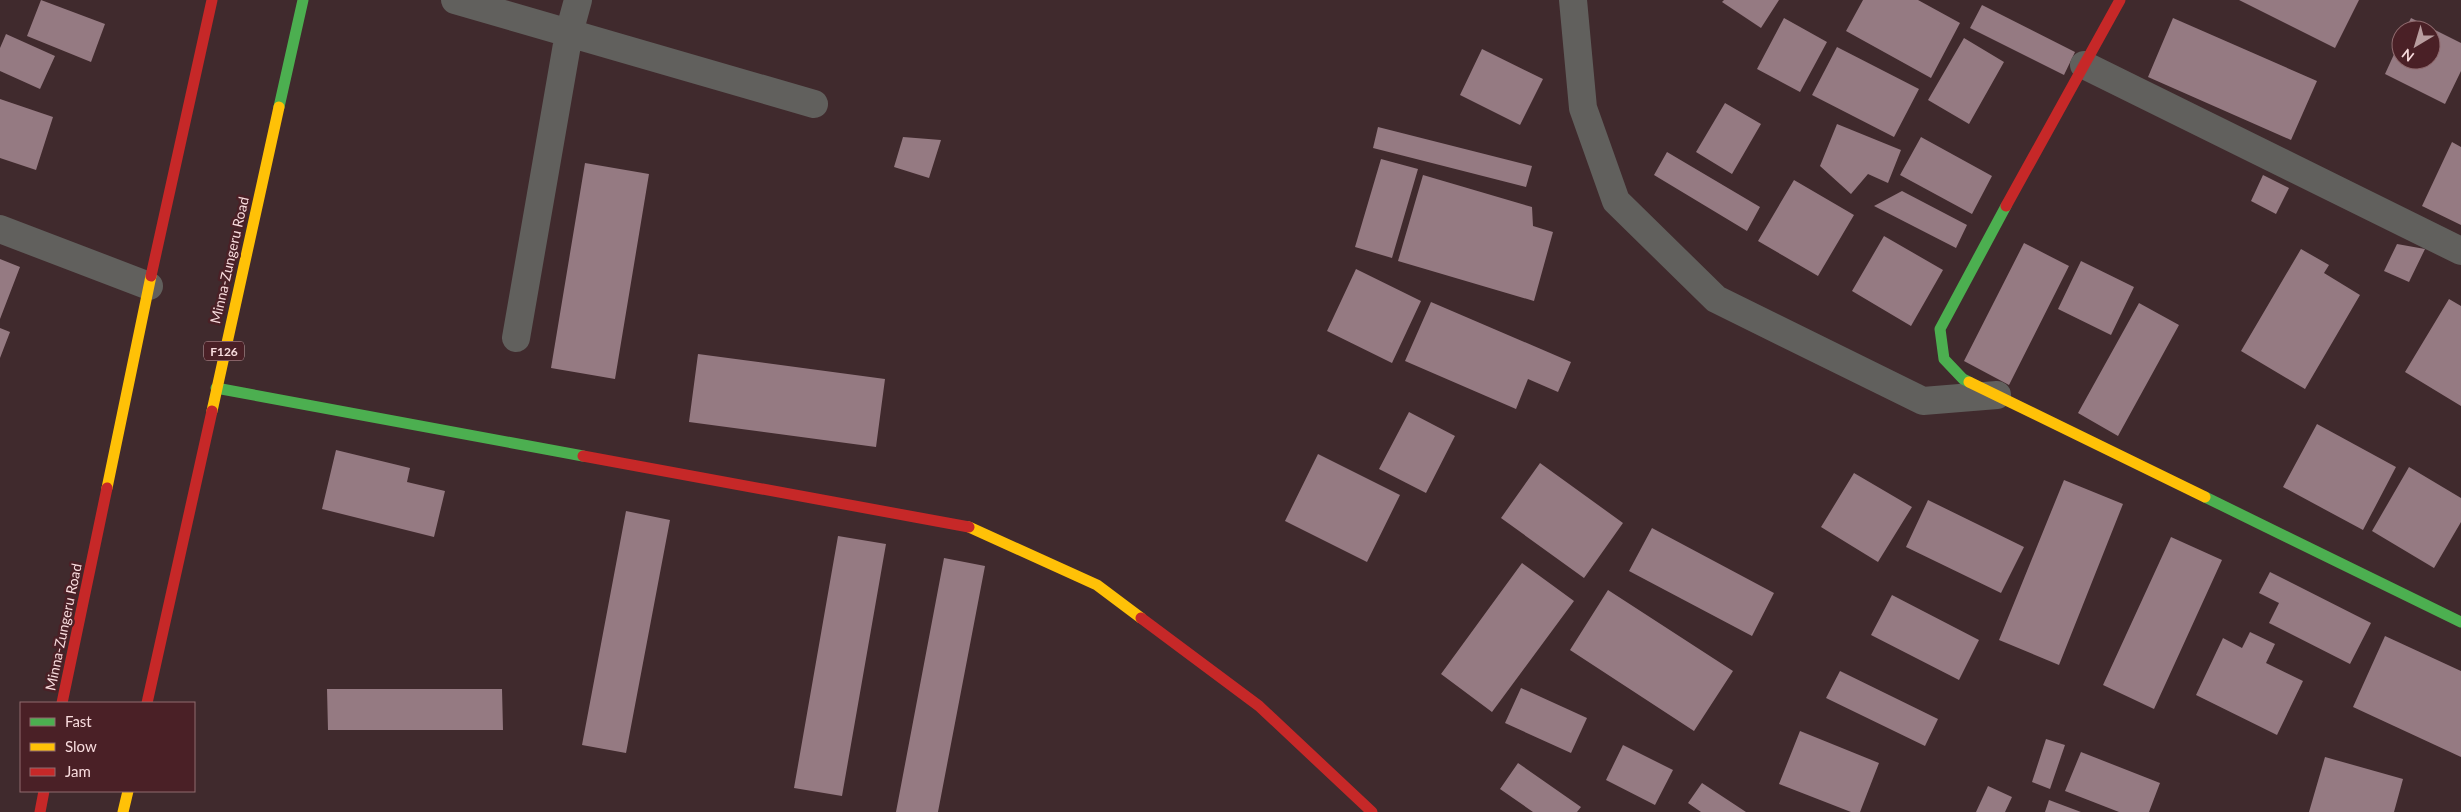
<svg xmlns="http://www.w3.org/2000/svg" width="2461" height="812" font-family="Lato,sans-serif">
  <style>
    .building { fill: #957a82 }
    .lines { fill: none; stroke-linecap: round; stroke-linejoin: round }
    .street { stroke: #61605d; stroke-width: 28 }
    .fast { stroke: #4caf50; stroke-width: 11 }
    .slow { stroke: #ffc107; stroke-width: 11 }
    .jam { stroke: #c62828; stroke-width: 11 }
    .labels { text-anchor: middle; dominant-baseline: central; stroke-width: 5; stroke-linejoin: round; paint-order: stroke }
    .shield { fill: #4a2026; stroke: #c4a3a6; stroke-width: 1 }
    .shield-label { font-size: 12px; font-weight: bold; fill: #f8dbdd }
    .street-label { font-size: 14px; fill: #f8dbdd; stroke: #4a2026 }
  </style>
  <rect width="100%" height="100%" fill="#402a2d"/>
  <path class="building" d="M 41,0 L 105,24 L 91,62 L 27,36 Z
    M 1724,0 L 1779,0 L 1761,28 L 1722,2 Z
    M 1863,0 L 1918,0 L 1960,23 L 1931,78 L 1846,31 Z
    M 2239,0 L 2359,0 L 2335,48 Z
    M 1982,5 L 2075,52 L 2064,75 L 1970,28 Z
    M 1784,18 L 1827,42 L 1800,92 L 1757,69 Z
    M 2173,18 L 2317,81 L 2291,140 L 2148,77 Z
    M 2411,18 L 2461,43 L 2461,71 L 2445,104 L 2385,74 L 2401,39 L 2401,60 L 2431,60 L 2431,30 L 2405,30 Z
    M 6,34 L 55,56 L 40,89 L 0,71 L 0,48 Z
    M 1964,38 L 2004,62 L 1969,124 L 1928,100 Z
    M 1837,47 L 1919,89 L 1894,137 L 1812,95 Z
    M 1482,49 L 1543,79 L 1520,125 L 1460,95 Z
    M 0,99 L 53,117 L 36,170 L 0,158 Z
    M 1725,103 L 1761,124 L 1732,174 L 1696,152 Z
    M 1837,124 L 1901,150 L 1888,183 L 1868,174 L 1851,194 L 1820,166 Z
    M 1378,127 L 1532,166 L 1526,187 L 1373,148 Z
    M 903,137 L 941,140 L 929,178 L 894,167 Z
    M 1921,137 L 1992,176 L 1972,214 L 1900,175 Z
    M 2452,142 L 2461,147 L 2461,225 L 2422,206 Z
    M 1667,152 L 1760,207 L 1747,231 L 1654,175 Z
    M 1381,159 L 1418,169 L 1392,258 L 1355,247 Z
    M 585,163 L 649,174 L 615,379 L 551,368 Z
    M 1423,175 L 1532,207 L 1533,226 L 1553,232 L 1534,301 L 1398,261 Z
    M 2263,175 L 2289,188 L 2276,214 L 2251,201 Z
    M 1794,180 L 1854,215 L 1818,276 L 1758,241 Z
    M 1902,191 L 1967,225 L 1956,248 L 1874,206 Z
    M 1884,236 L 1943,270 L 1911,326 L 1852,291 Z
    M 2024,243 L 2069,266 L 2009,385 L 1964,361 Z
    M 2397,244 L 2425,249 L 2409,282 L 2384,271 Z
    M 2301,249 L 2329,265 L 2324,273 L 2360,295 L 2305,389 L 2241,351 Z
    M 0,259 L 20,267 L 0,319 Z
    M 2081,261 L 2134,287 L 2111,335 L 2058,309 Z
    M 1356,269 L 1421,301 L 1392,363 L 1327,331 Z
    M 2449,299 L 2461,306 L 2461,406 L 2405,372 Z
    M 1431,302 L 1571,362 L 1558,392 L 1528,379 L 1516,409 L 1405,361 Z
    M 2139,303 L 2179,325 L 2118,436 L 2078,413 Z
    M 0,328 L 10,332 L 0,358 Z
    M 698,354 L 885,379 L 876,447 L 689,422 Z
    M 1409,412 L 1455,436 L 1426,493 L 1379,469 Z
    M 2317,424 L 2396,467 L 2363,530 L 2283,487 Z
    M 336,450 L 410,468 L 407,482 L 445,491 L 434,537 L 322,509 Z
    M 1318,454 L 1400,495 L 1367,562 L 1285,521 Z
    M 1540,463 L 1623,523 L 1584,578 L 1501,518 Z
    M 2409,467 L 2461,498 L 2461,522 L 2434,568 L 2372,531 Z
    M 1854,473 L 1912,507 L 1878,562 L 1821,527 Z
    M 2064,480 L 2123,504 L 2059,665 L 1999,640 Z
    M 1928,500 L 2024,547 L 2001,593 L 1906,547 Z
    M 626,511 L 670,520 L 626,753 L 582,745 Z
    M 1652,528 L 1774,593 L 1752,636 L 1629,571 Z
    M 838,536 L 886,544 L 842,796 L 794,788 Z
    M 2171,537 L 2222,560 L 2154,709 L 2103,685 Z
    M 944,558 L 985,566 L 938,812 L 896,812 Z
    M 1522,563 L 1574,601 L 1492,712 L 1441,674 Z
    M 2270,572 L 2371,623 L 2350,664 L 2269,623 L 2279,603 L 2259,593 Z
    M 1608,590 L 1733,671 L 1694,731 L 1570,650 Z
    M 1892,595 L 1979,640 L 1959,680 L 1871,635 Z
    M 2250,632 L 2275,644 L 2266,663 L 2303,681 L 2277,735 L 2196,695 L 2223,638 L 2242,648 Z
    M 2385,636 L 2461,671 L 2461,757 L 2353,707 Z
    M 1840,671 L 1938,719 L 1925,746 L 1826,698 Z
    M 1521,688 L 1587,718 L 1571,753 L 1505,723 Z
    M 327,689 L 502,689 L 503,730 L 328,730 Z
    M 1800,731 L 1879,763 L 1860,812 L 1851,812 L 1779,784 Z
    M 2046,739 L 2065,745 L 2050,789 L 2032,782 Z
    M 1623,745 L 1673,770 L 1655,805 L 1606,780 Z
    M 2081,752 L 2160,783 L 2149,812 L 2119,812 L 2065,791 Z
    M 2325,757 L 2403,779 L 2394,812 L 2309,812 Z
    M 1518,763 L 1581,807 L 1577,812 L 1533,812 L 1500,789 Z
    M 1702,783 L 1746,812 L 1701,812 L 1688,803 Z
    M 1988,786 L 2012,797 L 2005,812 L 1976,812 Z
    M 2049,800 L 2081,812 L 2045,812 Z"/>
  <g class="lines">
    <path class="street" d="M 455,0 L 814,104
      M 1573,0 L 1583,108 L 1616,201 L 1716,299 L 1923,401 L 1997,395
      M 2084,65 L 2461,251
      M 0,229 L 149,286
      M 516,338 L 569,33 L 578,0"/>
    <path class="fast" d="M 279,107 L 303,0
      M 1969,382 L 1963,379 L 1944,359 L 1940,329 L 2006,206
      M 216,388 L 583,456
      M 2205,497 L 2461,622"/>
    <path class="slow" d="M 1969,382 L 2205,497
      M 212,411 L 279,107
      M 107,488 L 151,276
      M 969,527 L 1097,585 L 1141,618
      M 123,812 L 128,791"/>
    <path class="jam" d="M 2006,206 L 2120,0
      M 151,276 L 212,0
      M 583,456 L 969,527
      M 1141,618 L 1259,706 L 1372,812
      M 62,703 L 107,488
      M 147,703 L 212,411
      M 40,812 L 44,791"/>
  </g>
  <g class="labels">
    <rect class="shield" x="204" y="341.5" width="40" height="19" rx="4"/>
    <g class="shield-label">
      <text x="224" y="351">F126</text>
    </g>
    <g class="street-label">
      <text transform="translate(229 260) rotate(-77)">Minna-Zungeru Road</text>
      <text transform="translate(63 627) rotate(-78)">Minna-Zungeru Road</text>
    </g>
  </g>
  <rect x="20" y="702" width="175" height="90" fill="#4a2026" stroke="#906b6f"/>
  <rect x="30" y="718" width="25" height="8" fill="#4caf50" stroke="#906b6f"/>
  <text x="65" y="727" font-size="15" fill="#f8dbdd">Fast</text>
  <rect x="30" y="743" width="25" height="8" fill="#ffc107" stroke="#906b6f"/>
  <text x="65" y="752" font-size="15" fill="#f8dbdd">Slow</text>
  <rect x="30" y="768" width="25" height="8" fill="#c62828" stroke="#906b6f"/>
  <text x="65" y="777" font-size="15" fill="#f8dbdd">Jam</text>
  <g transform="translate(2416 45) rotate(218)"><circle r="24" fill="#4a2026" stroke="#906b6f"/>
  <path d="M0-4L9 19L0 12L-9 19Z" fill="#b89d9f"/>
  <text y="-8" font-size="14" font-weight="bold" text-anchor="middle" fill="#f8dbdd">N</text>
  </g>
</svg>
